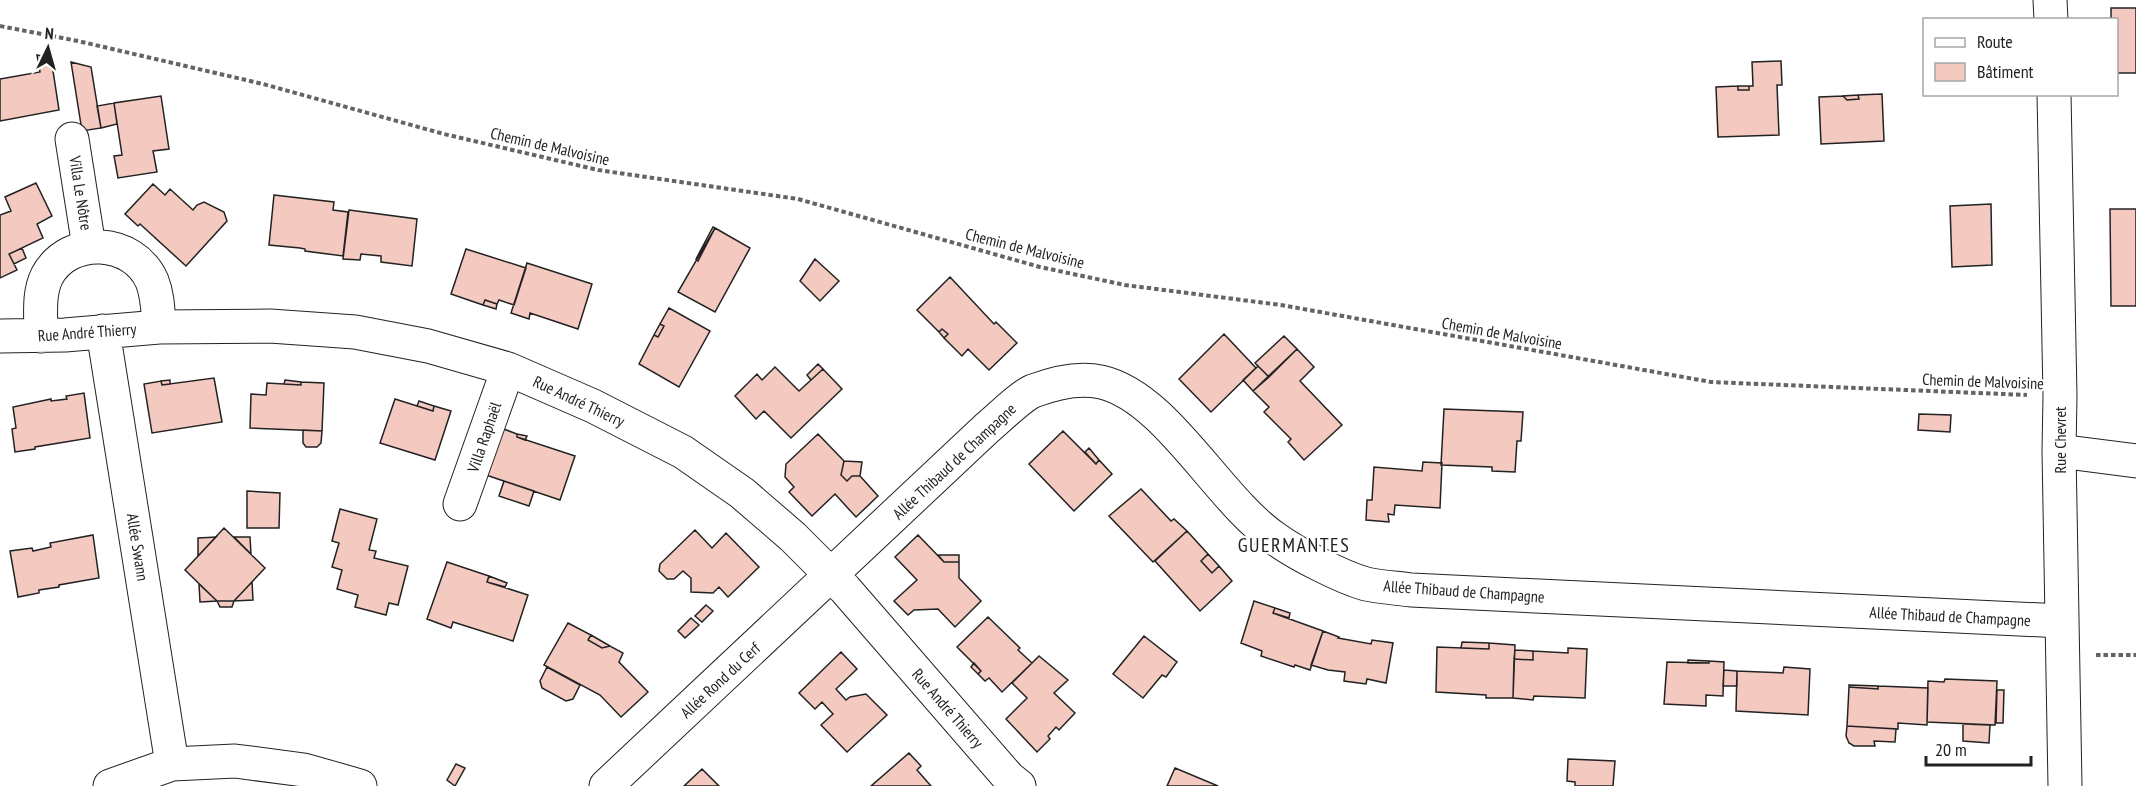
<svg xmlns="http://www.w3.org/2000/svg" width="2136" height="786" font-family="'PT Sans Narrow',sans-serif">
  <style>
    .building { fill: #f3c9c0; stroke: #222; stroke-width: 1.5 }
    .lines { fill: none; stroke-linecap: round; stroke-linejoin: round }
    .minor-casing { stroke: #222; stroke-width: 35 }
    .path { stroke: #646464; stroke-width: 4; stroke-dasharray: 4.5 3; stroke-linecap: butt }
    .minor { stroke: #fff; stroke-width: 33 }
    .labels { text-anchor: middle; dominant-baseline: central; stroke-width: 4.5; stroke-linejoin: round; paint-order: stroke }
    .street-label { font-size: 16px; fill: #222; stroke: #fff }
    .quarter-label { font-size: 20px; letter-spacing: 1.5px; fill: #222; stroke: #fff }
  </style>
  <rect width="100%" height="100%" fill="#fff"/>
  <path class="building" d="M 2111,8 L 2136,8 L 2136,73 L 2116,73 L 2116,20 L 2111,20 Z
    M 37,55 L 51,58 L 59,110 L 0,121 L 0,79 L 40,72 Z
    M 1781,61 L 1782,85 L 1777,85 L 1779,135 L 1718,137 L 1716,87 L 1738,86 L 1738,90 L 1749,90 L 1749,86 L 1753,86 L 1752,62 Z
    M 71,62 L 91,67 L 101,128 L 82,131 Z
    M 1738,86 L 1749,86 L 1749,90 L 1738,90 Z
    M 1882,94 L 1884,141 L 1821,144 L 1819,97 L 1843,96 L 1847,100 L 1859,99 L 1858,95 Z
    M 1858,95 L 1859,99 L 1847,100 L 1843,96 Z
    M 161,96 L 169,149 L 153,151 L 157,172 L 118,178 L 114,156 L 122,155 L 114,103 Z
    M 114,103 L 117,124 L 101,128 L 97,106 Z
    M 36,183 L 52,216 L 37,224 L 43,238 L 9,254 L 17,270 L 0,278 L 0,215 L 11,211 L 5,197 Z
    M 153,184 L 165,195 L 170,189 L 193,210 L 197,205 L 204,202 L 224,212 L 227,221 L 186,266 L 140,224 L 138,226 L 125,214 Z
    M 274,195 L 334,202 L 333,210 L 348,212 L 343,256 L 305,251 L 305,249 L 300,248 L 269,245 Z
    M 1991,204 L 1992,265 L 1952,267 L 1950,206 Z
    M 2110,209 L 2136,209 L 2136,306 L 2111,306 Z
    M 349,210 L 417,219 L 412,266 L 381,262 L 381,256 L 361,254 L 360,260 L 343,259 Z
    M 713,227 L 715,228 L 698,261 L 696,259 Z
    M 715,228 L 750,248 L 715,312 L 678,292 Z
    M 22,248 L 26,258 L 14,264 L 9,254 Z
    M 466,249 L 526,268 L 514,305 L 499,300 L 497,304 L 485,300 L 483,305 L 451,294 Z
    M 815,259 L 839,281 L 820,301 L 800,281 Z
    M 527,263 L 592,284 L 578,329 L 530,313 L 529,319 L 511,313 Z
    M 950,277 L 994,324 L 996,322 L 1017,343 L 989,370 L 968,349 L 962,356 L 944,338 L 948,334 L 942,329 L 939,332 L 917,310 Z
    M 485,300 L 497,304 L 496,309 L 483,305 Z
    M 669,308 L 710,331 L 679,387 L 639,364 L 654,335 L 658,337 L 664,326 L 660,324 Z
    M 660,324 L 664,326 L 658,337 L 654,335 Z
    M 942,329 L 948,334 L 944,338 L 939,332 Z
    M 1224,334 L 1256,368 L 1211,412 L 1179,379 Z
    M 1284,336 L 1297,349 L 1269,377 L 1255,363 Z
    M 1297,349 L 1314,367 L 1300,381 L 1342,425 L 1304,460 L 1288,442 L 1291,439 L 1264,412 L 1269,407 L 1253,391 Z
    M 818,364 L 823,369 L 811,380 L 807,375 Z
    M 1258,366 L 1269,377 L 1253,391 L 1243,380 Z
    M 775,367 L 799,391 L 823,369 L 842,389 L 791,438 L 764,411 L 756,419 L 735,396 L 757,374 L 762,380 Z
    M 214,378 L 222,422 L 152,433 L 144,384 L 161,381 L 162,385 Z
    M 170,380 L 170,384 L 162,385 L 161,381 Z
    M 285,380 L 301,382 L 301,385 L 284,384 Z
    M 301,382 L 324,383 L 322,431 L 250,428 L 251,394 L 266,395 L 267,383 L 301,385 Z
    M 84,393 L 90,438 L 35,447 L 35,449 L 15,452 L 12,429 L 16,428 L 13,407 L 51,399 L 51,401 L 67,399 L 66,396 Z
    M 395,399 L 433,411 L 434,406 L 451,411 L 435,460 L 380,443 Z
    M 419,401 L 434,406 L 433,411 L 417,406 Z
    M 1444,409 L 1523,412 L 1521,441 L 1517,441 L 1515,472 L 1492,471 L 1492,467 L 1441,465 Z
    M 1919,414 L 1951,415 L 1950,432 L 1918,430 Z
    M 501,428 L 517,434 L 517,437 L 575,456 L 560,500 L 486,475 Z
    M 303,430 L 322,431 L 321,443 L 317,447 L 306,447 L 303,443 Z
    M 1063,431 L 1096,464 L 1099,460 L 1112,474 L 1074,511 L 1029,464 Z
    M 517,434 L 527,436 L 525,440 L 517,437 Z
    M 818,434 L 844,461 L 841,475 L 847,481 L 852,476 L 860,476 L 878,496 L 856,517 L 835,494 L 812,516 L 789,492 L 794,487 L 785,477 L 786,464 Z
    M 1089,448 L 1099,460 L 1096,464 L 1085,452 Z
    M 844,461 L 862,462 L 860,476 L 852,476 L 847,481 L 841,475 Z
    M 1423,462 L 1442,463 L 1440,508 L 1395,505 L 1394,515 L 1388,514 L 1389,522 L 1366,520 L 1367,500 L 1372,500 L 1374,467 L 1422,471 Z
    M 504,481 L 534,491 L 529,506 L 499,496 Z
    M 1141,489 L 1171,521 L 1174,519 L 1187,531 L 1153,562 L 1109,516 Z
    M 247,491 L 280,493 L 279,528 L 247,528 Z
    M 340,509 L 377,519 L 369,550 L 376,551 L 374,558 L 408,566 L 398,605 L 389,603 L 386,615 L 355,607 L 358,595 L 337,589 L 342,570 L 332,567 L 339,543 L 332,541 Z
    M 224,528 L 265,568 L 234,601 L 217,601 L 185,570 Z
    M 695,530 L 712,548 L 726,533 L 759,567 L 728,597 L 719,587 L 713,593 L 691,592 L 691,578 L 683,571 L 674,579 L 667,579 L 659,571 L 660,564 Z
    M 1187,531 L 1208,554 L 1201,561 L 1212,573 L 1219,566 L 1232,581 L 1200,611 L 1155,561 Z
    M 93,535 L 99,578 L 59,585 L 59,587 L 39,590 L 39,593 L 18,597 L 10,551 L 32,548 L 33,551 L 51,547 L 50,543 Z
    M 918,535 L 944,562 L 959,562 L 959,578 L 981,601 L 955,627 L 938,609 L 914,610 L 908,615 L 894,601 L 917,580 L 895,557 Z
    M 216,537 L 198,556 L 198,538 Z
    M 234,537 L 250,537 L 251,554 Z
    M 1208,554 L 1219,566 L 1212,573 L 1201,561 Z
    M 938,555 L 959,555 L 959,562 L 944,562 Z
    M 447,562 L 489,576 L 487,582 L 528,595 L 513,641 L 453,622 L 451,628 L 427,619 Z
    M 489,576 L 507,583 L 505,587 L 487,582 Z
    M 252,582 L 253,600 L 234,601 Z
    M 199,584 L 217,601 L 200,602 Z
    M 217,601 L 234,601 L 232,607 L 220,607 Z
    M 1254,601 L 1275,608 L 1273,613 L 1323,631 L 1310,670 L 1295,665 L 1294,667 L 1261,656 L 1262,651 L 1241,643 Z
    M 706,605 L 713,611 L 702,622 L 695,616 Z
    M 1275,608 L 1290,613 L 1289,618 L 1273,613 Z
    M 988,617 L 1020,648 L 1018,650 L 1032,663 L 1002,692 L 989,678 L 985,681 L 978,674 L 981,671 L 957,647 Z
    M 691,618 L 699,625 L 685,638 L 678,631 Z
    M 568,623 L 591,635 L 588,640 L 602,648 L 610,646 L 623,653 L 619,662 L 648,692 L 621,717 L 600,695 L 544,665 Z
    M 1323,631 L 1339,637 L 1338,638 L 1371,644 L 1372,640 L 1393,643 L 1386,683 L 1367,679 L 1366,684 L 1344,681 L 1345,672 L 1328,670 L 1311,665 Z
    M 591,635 L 610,646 L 602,648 L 588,640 Z
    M 1144,636 L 1177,662 L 1166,677 L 1162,675 L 1143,698 L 1113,674 Z
    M 1462,642 L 1489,643 L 1489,649 L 1461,648 Z
    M 1489,643 L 1515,645 L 1513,698 L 1486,698 L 1486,695 L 1436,692 L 1437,647 L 1489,649 Z
    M 1568,648 L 1587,649 L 1585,698 L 1534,696 L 1533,700 L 1513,698 L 1514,659 L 1533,660 L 1533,651 L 1568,653 Z
    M 1515,650 L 1533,651 L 1533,660 L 1514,659 Z
    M 841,652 L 857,669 L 836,689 L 846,700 L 850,697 L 866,694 L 887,715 L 847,752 L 821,725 L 833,714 L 822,702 L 815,709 L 799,693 Z
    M 1039,656 L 1068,680 L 1054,693 L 1075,713 L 1059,730 L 1056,727 L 1048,736 L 1050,739 L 1037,752 L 1006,719 L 1027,698 L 1012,683 Z
    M 1688,660 L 1709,661 L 1709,663 L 1688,663 Z
    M 1709,661 L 1724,662 L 1723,696 L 1706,695 L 1706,706 L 1664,704 L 1667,662 L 1709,663 Z
    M 974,663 L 981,671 L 978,674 L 971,667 Z
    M 547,667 L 580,685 L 573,699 L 566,701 L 542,688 L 540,681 Z
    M 1784,667 L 1810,669 L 1808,715 L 1736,711 L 1737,671 L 1783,673 Z
    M 1724,670 L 1737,671 L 1737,686 L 1723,686 Z
    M 1945,679 L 1997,681 L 1995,725 L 1927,722 L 1928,681 L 1944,682 Z
    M 1849,685 L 1878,686 L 1878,689 L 1849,687 Z
    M 1878,686 L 1928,688 L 1927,725 L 1898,723 L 1898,729 L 1847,726 L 1849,687 L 1878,689 Z
    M 1997,690 L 2004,690 L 2003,723 L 1996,723 Z
    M 1963,724 L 1990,725 L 1989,743 L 1963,741 Z
    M 1847,726 L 1896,729 L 1895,742 L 1874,741 L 1875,746 L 1854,746 L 1849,743 L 1846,736 Z
    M 909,753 L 921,766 L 917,770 L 931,786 L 871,786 Z
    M 1568,759 L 1615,761 L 1613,786 L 1575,786 L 1575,782 L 1567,781 Z
    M 456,764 L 465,768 L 455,786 L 447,780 Z
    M 1175,768 L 1218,786 L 1167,786 Z
    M 702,769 L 719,786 L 684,786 Z"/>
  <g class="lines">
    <g class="minor-casing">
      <path id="minor" d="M 2050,0 L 2051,20
        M 2054,94 L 2060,396 L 2059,451 L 2065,786
        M 72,139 L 89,247
        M 103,331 L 172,764
        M 0,336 L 65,335 L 159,327 L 270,326 L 355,332 L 428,346 L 508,369 L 593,406 L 683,452 L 742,493 L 793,537 L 845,589 L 1009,778 L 1019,786
        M 41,336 C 41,316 38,294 47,276 C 69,235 133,238 152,281 C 158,296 158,311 159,327
        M 2059,451 L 2136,461
        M 460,504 L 508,369
        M 110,786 L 172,764 L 235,761 L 304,770 L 360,786
        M 606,786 L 987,428 C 999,418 1021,396 1033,391 C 1054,383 1079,377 1101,382 C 1167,397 1218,500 1276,539 C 1297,554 1341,577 1366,584 C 1380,587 1396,588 1411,590 L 2062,621"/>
    </g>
    <path class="path" d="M 0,26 L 78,41 L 263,84 L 444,134 L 598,170 L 798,199 L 1040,267 L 1125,285 L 1281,305 L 1711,382 L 2027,395
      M 2096,655 L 2136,655"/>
    <use href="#minor" class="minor"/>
  </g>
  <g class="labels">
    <g class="street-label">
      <text transform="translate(550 146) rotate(13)">Chemin de Malvoisine</text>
      <text transform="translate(81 193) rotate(81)">Villa Le Nôtre</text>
      <text transform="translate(1025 248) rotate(14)">Chemin de Malvoisine</text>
      <text transform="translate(87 332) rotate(-4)">Rue André Thierry</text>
      <text transform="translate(1502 333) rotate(10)">Chemin de Malvoisine</text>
      <text transform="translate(1983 381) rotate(2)">Chemin de Malvoisine</text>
      <text transform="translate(579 401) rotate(25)">Rue André Thierry</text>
      <text transform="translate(484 437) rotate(-71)">Villa Raphaël</text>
      <text transform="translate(2060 440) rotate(-90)">Rue Chevret</text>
      <text transform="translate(954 461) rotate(-43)">Allée Thibaud de Champagne</text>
      <text transform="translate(138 547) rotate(81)">Allée Swann</text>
      <text transform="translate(1464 591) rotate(4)">Allée Thibaud de Champagne</text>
      <text transform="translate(1950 616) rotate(3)">Allée Thibaud de Champagne</text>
      <text transform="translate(720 680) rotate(-43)">Allée Rond du Cerf</text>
      <text transform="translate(948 708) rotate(49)">Rue André Thierry</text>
    </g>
    <g class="quarter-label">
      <text x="1294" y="545">GUERMANTES</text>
    </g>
  </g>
  <rect x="1923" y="18" width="195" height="78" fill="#ffffff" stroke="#a7a7a7" stroke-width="1.5"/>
  <rect x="1935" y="38" width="30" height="9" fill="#ffffff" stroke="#a7a7a7" stroke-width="1.5"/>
  <text x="1977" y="48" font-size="18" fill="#222222">Route</text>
  <rect x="1935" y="63" width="30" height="18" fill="#f3c9c0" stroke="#a7a7a7" stroke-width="1.5"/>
  <text x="1977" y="78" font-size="18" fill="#222222">Bâtiment</text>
  <g transform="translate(48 48) rotate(5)" stroke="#ffffff" stroke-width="4.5" paint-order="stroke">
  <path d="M0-4.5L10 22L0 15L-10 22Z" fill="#222222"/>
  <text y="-9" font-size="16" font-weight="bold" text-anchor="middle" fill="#222222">N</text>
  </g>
  <path d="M1926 756v9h105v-9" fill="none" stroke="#222222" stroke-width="3"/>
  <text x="1935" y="756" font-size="18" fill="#222222" stroke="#ffffff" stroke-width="4.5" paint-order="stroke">20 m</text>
</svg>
